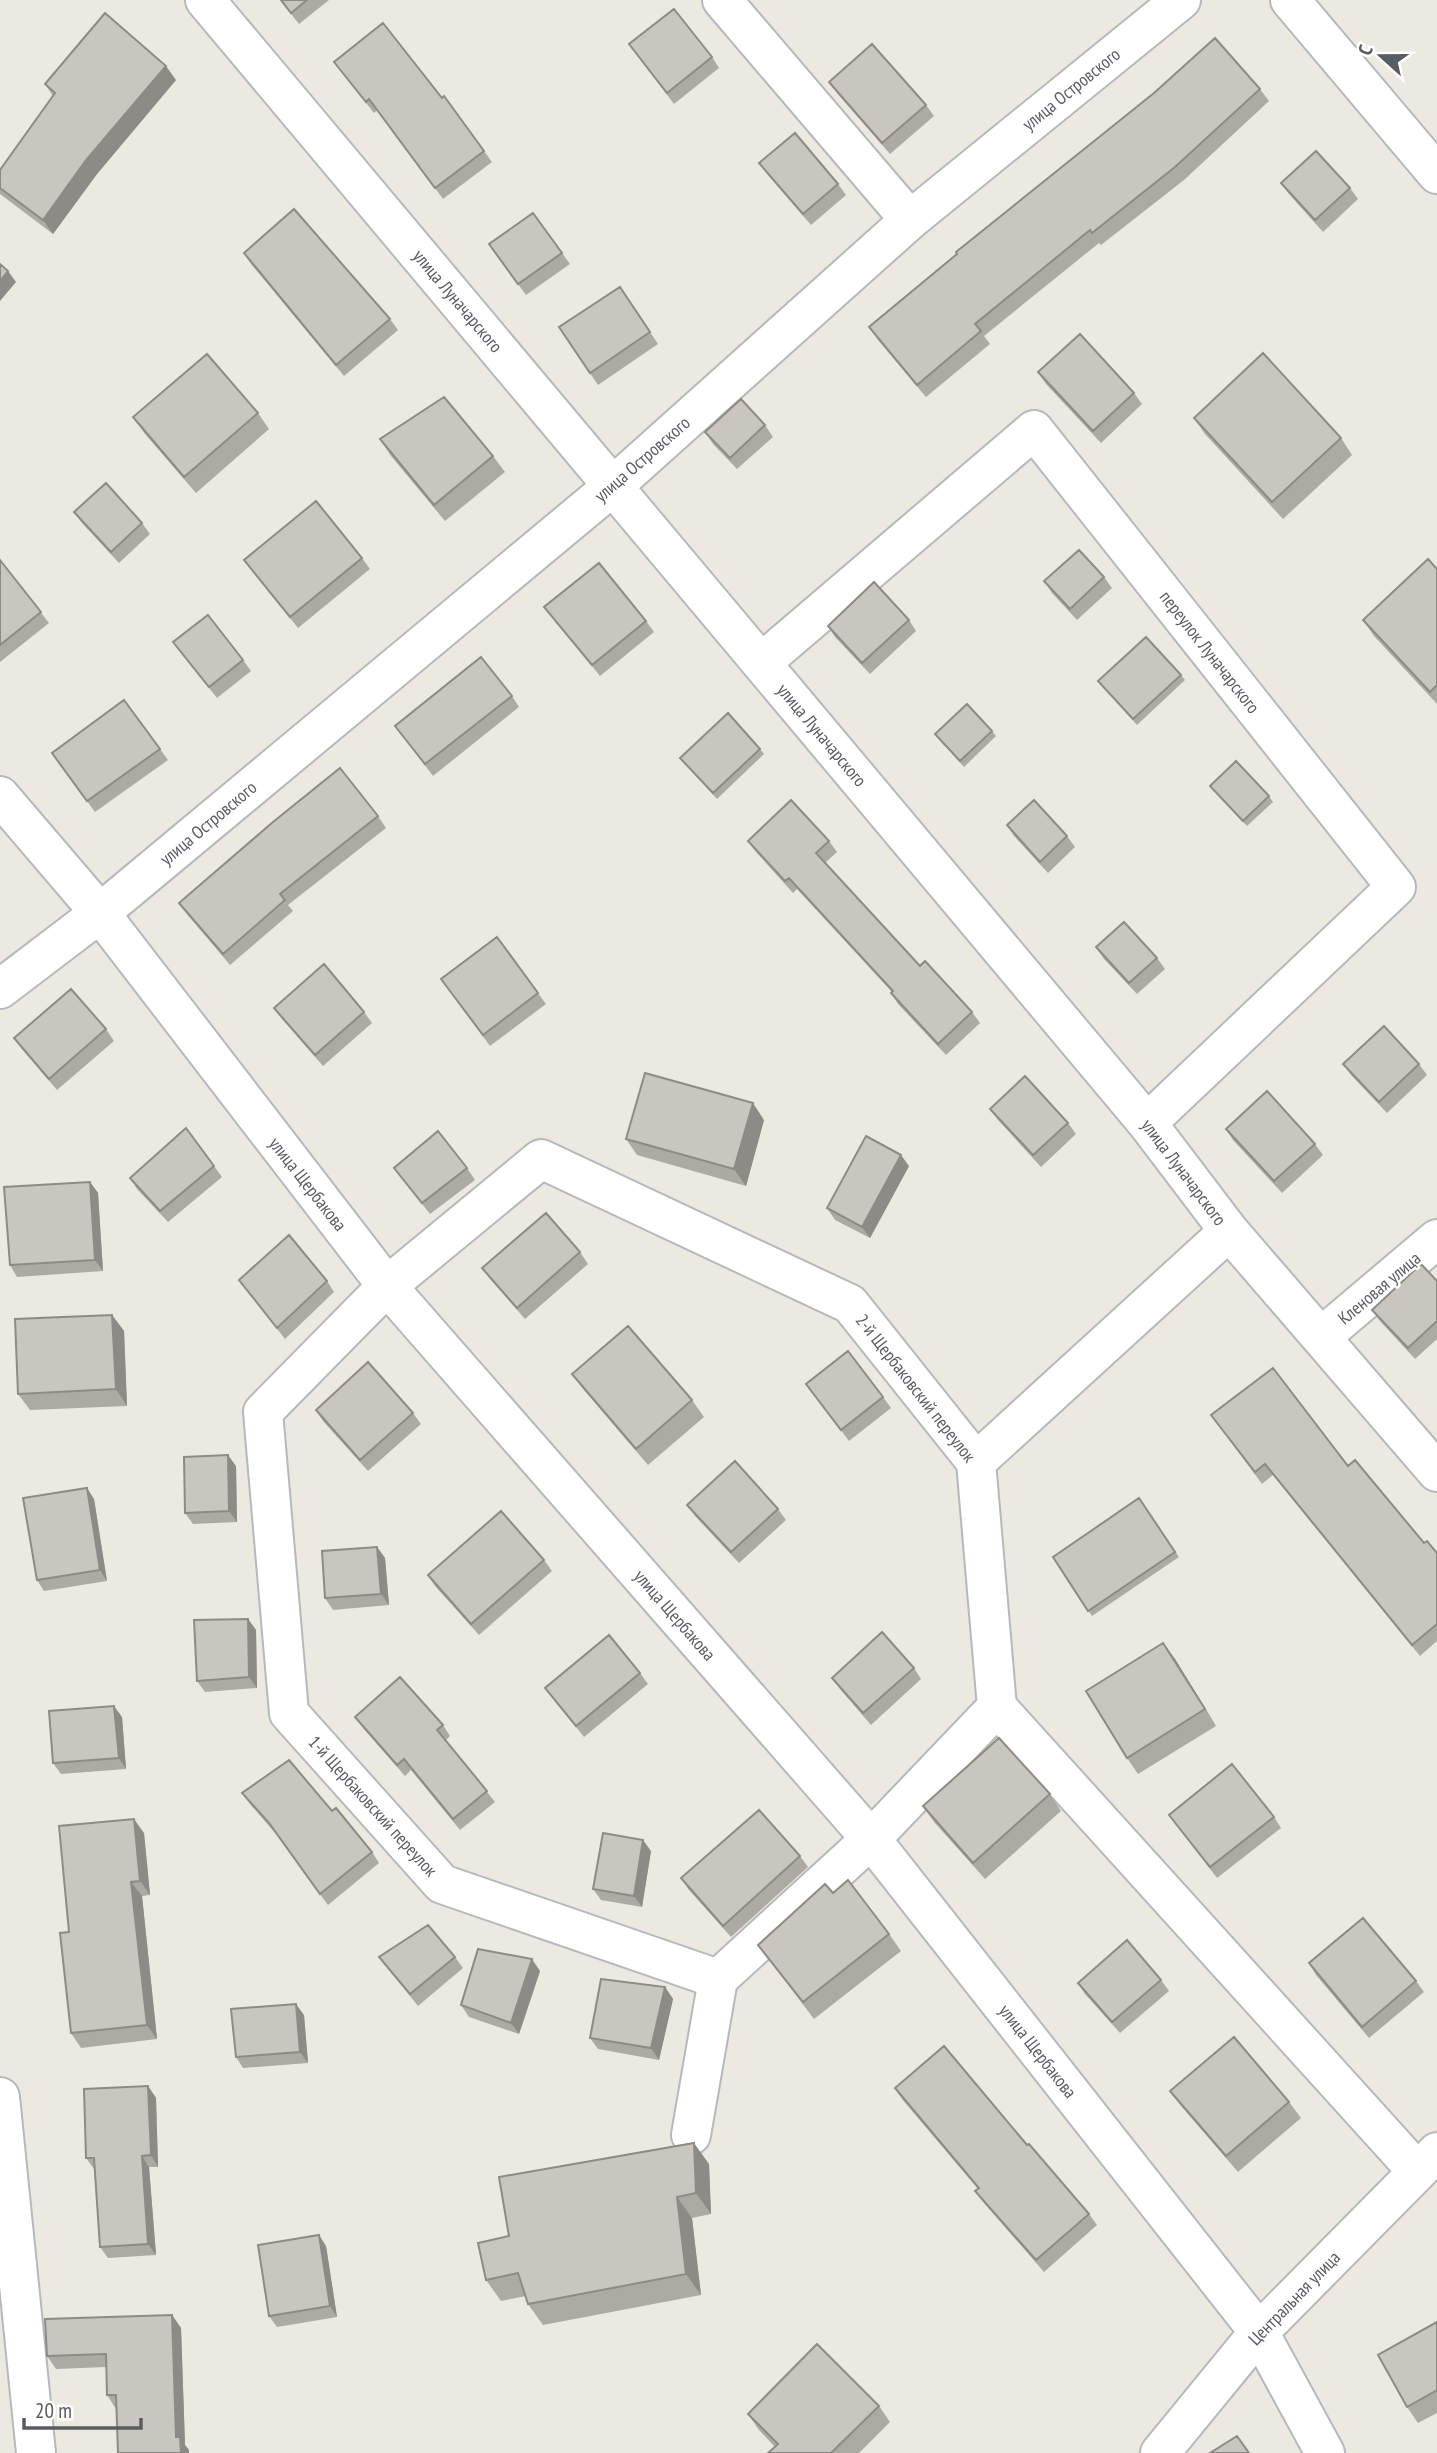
<svg xmlns="http://www.w3.org/2000/svg" width="1437" height="2453" font-family="'PT Sans Narrow',sans-serif">
  <style>
    .lines { fill: none; stroke-linecap: round; stroke-linejoin: round }
    .minor-casing { stroke: #b6b8bd; stroke-width: 42 }
    .minor { stroke: #fff; stroke-width: 38 }
    .wall { fill: #adaaa4 }
    .shaded-wall { fill: #8d8b86 }
    .building { fill: #c9c6bf; stroke: #8d8b86; stroke-width: 2 }
    .labels { text-anchor: middle; dominant-baseline: central; stroke-width: 5; stroke-linejoin: round; paint-order: stroke }
    .street-label { font-size: 18px; fill: #595c61; stroke: #fff }
  </style>
  <rect width="100%" height="100%" fill="#eceae0"/>
  <g class="lines">
    <g class="minor-casing">
      <path id="minor" d="M 205,0 L 1147,1123 L 1229,1231 L 1437,1472
        M 722,0 L 910,220
        M 1290,0 L 1437,174
        M 761,663 L 1034,430 L 1396,887 L 1147,1123
        M 0,796 L 100,913 L 387,1286 L 871,1839 L 1259,2332 L 1325,2453
        M 0,989 L 100,913 L 613,486 L 910,220 L 1181,0
        M 541,1159 L 850,1304 L 976,1462 L 997,1707 L 871,1839 L 718,1979 L 442,1884 L 289,1713 L 263,1412 L 387,1286 Z
        M 1321,1337 L 1437,1239
        M 976,1462 L 1229,1231
        M 997,1707 L 1417,2171
        M 0,2097 L 36,2453
        M 691,2135 L 718,1979
        M 1160,2453 L 1259,2332 L 1437,2152"/>
    </g>
    <use href="#minor" class="minor"/>
  </g>
  <path class="wall" d="M 280,0 L 329,0 L 299,24 Z
    M 629,44 L 712,57 L 719,68 L 674,104 Z
    M 334,62 L 442,98 L 444,96 L 492,162 L 443,199 L 377,110 L 374,113 Z
    M 176,80 L 97,174 L 53,234 L 0,194 L 0,170 L 53,96 L 45,84 Z
    M 829,82 L 926,105 L 934,116 L 890,154 L 837,93 Z
    M 1260,89 L 1269,101 L 1184,180 L 1101,245 L 1099,243 L 984,336 L 990,344 L 926,397 L 878,340 L 869,327 Z
    M 759,163 L 838,184 L 846,195 L 811,225 L 767,174 Z
    M 1281,183 L 1350,188 L 1358,199 L 1323,232 L 1289,194 Z
    M 533,213 L 570,264 L 526,295 L 489,244 Z
    M 244,253 L 390,319 L 398,330 L 344,376 L 251,264 Z
    M 620,287 L 658,344 L 598,385 L 559,327 Z
    M 1038,372 L 1134,393 L 1142,404 L 1101,443 L 1046,384 Z
    M 258,413 L 269,429 L 196,493 L 145,434 L 133,417 Z
    M 1194,418 L 1341,438 L 1352,455 L 1283,519 L 1205,434 Z
    M 765,425 L 773,437 L 737,469 L 713,444 L 705,432 Z
    M 380,439 L 493,456 L 505,472 L 445,521 L 391,456 Z
    M 74,512 L 142,523 L 150,534 L 119,563 L 82,523 Z
    M 362,558 L 370,569 L 298,628 L 244,560 Z
    M 0,560 L 49,623 L 0,662 Z
    M 1437,569 L 1437,704 L 1374,636 L 1363,620 Z
    M 1104,577 L 1112,588 L 1077,620 L 1052,593 L 1044,581 Z
    M 544,607 L 646,621 L 654,632 L 600,676 Z
    M 909,620 L 916,631 L 870,674 L 835,637 L 828,626 Z
    M 173,642 L 243,660 L 251,671 L 217,698 Z
    M 1181,675 L 1185,680 L 1137,725 L 1098,681 Z
    M 512,696 L 519,707 L 433,776 L 395,726 Z
    M 124,700 L 168,760 L 95,812 L 52,753 Z
    M 992,731 L 996,736 L 964,767 L 935,734 Z
    M 760,749 L 764,754 L 717,799 L 680,758 Z
    M 1210,786 L 1269,796 L 1273,802 L 1247,826 Z
    M 378,816 L 386,828 L 288,905 L 293,911 L 230,965 L 187,914 L 179,903 Z
    M 1007,825 L 1067,836 L 1075,847 L 1048,873 L 1014,836 Z
    M 748,841 L 829,841 L 837,852 L 825,863 L 920,966 L 972,1012 L 980,1023 L 946,1055 L 898,1004 L 891,993 L 892,992 L 797,889 L 793,893 L 756,852 Z
    M 497,937 L 546,1004 L 490,1046 L 441,979 Z
    M 1096,947 L 1157,958 L 1165,969 L 1137,994 L 1104,959 Z
    M 274,1008 L 364,1012 L 372,1023 L 323,1066 L 282,1019 Z
    M 106,1029 L 114,1041 L 57,1090 L 22,1049 L 14,1038 Z
    M 1343,1064 L 1419,1064 L 1427,1075 L 1387,1113 L 1351,1075 Z
    M 990,1109 L 1068,1123 L 1076,1134 L 1041,1167 L 998,1120 Z
    M 764,1120 L 746,1186 L 637,1155 L 626,1139 Z
    M 1226,1129 L 1315,1144 L 1323,1155 L 1282,1193 L 1233,1140 Z
    M 214,1166 L 222,1177 L 168,1222 L 137,1189 L 130,1178 Z
    M 909,1166 L 870,1238 L 835,1220 L 827,1208 Z
    M 394,1168 L 467,1168 L 475,1180 L 430,1214 Z
    M 90,1182 L 98,1193 L 103,1271 L 17,1277 L 10,1265 Z
    M 580,1252 L 588,1264 L 525,1319 L 490,1279 L 482,1268 Z
    M 239,1280 L 327,1281 L 334,1292 L 285,1339 Z
    M 1437,1281 L 1437,1339 L 1415,1359 L 1380,1321 L 1372,1310 Z
    M 112,1315 L 124,1331 L 127,1406 L 30,1410 L 18,1394 Z
    M 572,1374 L 692,1400 L 704,1417 L 648,1465 L 584,1390 Z
    M 806,1384 L 883,1397 L 891,1408 L 849,1441 Z
    M 316,1410 L 413,1413 L 421,1424 L 368,1471 L 323,1421 Z
    M 1211,1415 L 1348,1466 L 1424,1543 L 1437,1553 L 1437,1641 L 1420,1656 L 1273,1475 L 1262,1484 Z
    M 236,1466 L 237,1522 L 193,1524 L 185,1513 Z
    M 1139,1498 L 1179,1557 L 1092,1616 L 1053,1557 Z
    M 94,1499 L 107,1581 L 44,1591 L 37,1580 Z
    M 687,1505 L 778,1509 L 786,1520 L 739,1563 L 695,1516 Z
    M 377,1547 L 385,1558 L 389,1605 L 333,1610 L 325,1598 Z
    M 544,1560 L 552,1571 L 479,1635 L 435,1586 L 428,1575 Z
    M 248,1619 L 256,1630 L 257,1688 L 205,1692 L 197,1681 Z
    M 1163,1643 L 1175,1659 L 1216,1726 L 1138,1774 L 1127,1758 Z
    M 914,1668 L 921,1679 L 871,1725 L 840,1689 L 832,1678 Z
    M 640,1673 L 648,1684 L 584,1737 L 545,1688 Z
    M 122,1717 L 126,1769 L 61,1774 L 53,1763 Z
    M 355,1717 L 443,1725 L 450,1736 L 446,1740 L 495,1802 L 460,1830 L 411,1770 L 405,1776 L 363,1728 Z
    M 242,1793 L 372,1852 L 379,1863 L 328,1905 L 276,1834 L 250,1804 Z
    M 1050,1794 L 1061,1811 L 985,1879 L 934,1822 L 923,1806 Z
    M 1169,1815 L 1274,1817 L 1281,1828 L 1217,1878 Z
    M 144,1833 L 150,1895 L 142,1896 L 157,2039 L 81,2048 L 71,2033 L 69,1932 Z
    M 651,1851 L 642,1907 L 601,1900 L 593,1889 Z
    M 800,1856 L 808,1867 L 731,1937 L 689,1890 L 681,1878 Z
    M 833,1893 L 889,1934 L 901,1951 L 814,2019 L 758,1945 Z
    M 379,1957 L 455,1957 L 463,1968 L 418,2006 Z
    M 1309,1963 L 1416,1981 L 1424,1992 L 1369,2038 L 1316,1975 Z
    M 540,1971 L 519,2034 L 469,2017 L 461,2005 Z
    M 1161,1980 L 1169,1991 L 1120,2033 L 1085,1994 L 1078,1983 Z
    M 665,1987 L 673,1999 L 659,2060 L 598,2049 L 590,2038 Z
    M 304,2015 L 308,2063 L 243,2068 L 236,2057 Z
    M 148,2086 L 156,2098 L 158,2167 L 149,2167 L 156,2255 L 108,2258 L 100,2247 L 94,2169 L 86,2158 Z
    M 895,2088 L 1027,2145 L 1089,2214 L 1097,2225 L 1044,2272 L 983,2202 L 975,2191 L 978,2189 L 902,2099 Z
    M 1170,2091 L 1289,2102 L 1301,2118 L 1238,2172 L 1182,2107 Z
    M 709,2164 L 711,2214 L 692,2218 L 701,2295 L 543,2325 L 528,2304 L 526,2296 L 501,2301 L 486,2280 L 509,2236 Z
    M 326,2246 L 337,2317 L 277,2327 L 269,2316 Z
    M 172,2315 L 181,2328 L 185,2445 L 189,2450 L 116,2409 L 107,2395 L 106,2367 L 56,2369 L 47,2356 Z
    M 1437,2322 L 1437,2413 L 1418,2423 L 1407,2407 Z
    M 879,2406 L 890,2422 L 859,2453 L 768,2453 L 775,2447 L 759,2430 L 748,2414 Z"/>
  <path class="shaded-wall" d="M 166,66 L 176,80 L 97,174 L 53,234 L 43,220 L 86,160 Z
    M 8,271 L 16,282 L 0,301 L 0,281 Z
    M 753,1103 L 764,1120 L 746,1186 L 734,1169 Z
    M 901,1155 L 909,1166 L 870,1238 L 862,1227 Z
    M 90,1182 L 98,1193 L 103,1271 L 95,1260 Z
    M 112,1315 L 124,1331 L 127,1406 L 116,1389 Z
    M 228,1455 L 236,1466 L 237,1522 L 229,1511 Z
    M 87,1488 L 94,1499 L 107,1581 L 100,1570 Z
    M 377,1547 L 385,1558 L 389,1605 L 381,1594 Z
    M 248,1619 L 256,1630 L 257,1688 L 249,1677 Z
    M 1163,1643 L 1175,1659 L 1216,1726 L 1205,1709 Z
    M 114,1706 L 122,1717 L 126,1769 L 119,1758 Z
    M 134,1819 L 144,1833 L 150,1895 L 140,1881 Z
    M 643,1840 L 651,1851 L 642,1907 L 634,1896 Z
    M 131,1882 L 142,1896 L 157,2039 L 147,2025 Z
    M 532,1959 L 540,1971 L 519,2034 L 511,2023 Z
    M 665,1987 L 673,1999 L 659,2060 L 651,2048 Z
    M 296,2004 L 304,2015 L 308,2063 L 300,2052 Z
    M 148,2086 L 156,2098 L 158,2167 L 151,2155 Z
    M 694,2143 L 709,2164 L 711,2214 L 696,2193 Z
    M 142,2156 L 149,2167 L 156,2255 L 148,2244 Z
    M 677,2197 L 692,2218 L 701,2295 L 686,2274 Z
    M 319,2235 L 326,2246 L 337,2317 L 330,2306 Z
    M 172,2315 L 181,2328 L 185,2445 L 189,2450 L 189,2453 L 181,2453 L 176,2437 Z"/>
  <path class="building" d="M 281,0 L 307,0 L 291,13 Z
    M 674,9 L 712,57 L 667,93 L 629,44 Z
    M 105,13 L 166,66 L 86,160 L 43,220 L 0,188 L 0,170 L 55,93 L 45,84 Z
    M 383,23 L 442,98 L 444,96 L 484,151 L 435,188 L 369,99 L 366,102 L 334,62 Z
    M 1215,38 L 1260,89 L 1175,167 L 1092,233 L 1090,230 L 975,324 L 981,331 L 917,385 L 869,327 L 957,254 L 956,252 L 1154,93 Z
    M 872,44 L 926,105 L 882,143 L 829,82 Z
    M 795,133 L 838,184 L 803,214 L 759,163 Z
    M 1316,151 L 1350,188 L 1315,220 L 1281,183 Z
    M 294,209 L 390,319 L 336,365 L 244,253 Z
    M 533,213 L 562,253 L 518,284 L 489,244 Z
    M 0,264 L 8,271 L 0,281 Z
    M 620,287 L 650,332 L 590,373 L 559,327 Z
    M 1080,334 L 1134,393 L 1093,431 L 1038,372 Z
    M 1263,353 L 1341,438 L 1272,502 L 1194,418 Z
    M 207,354 L 258,413 L 184,477 L 133,417 Z
    M 444,397 L 493,456 L 434,505 L 380,439 Z
    M 741,399 L 765,425 L 730,458 L 705,432 Z
    M 106,483 L 142,523 L 111,552 L 74,512 Z
    M 316,501 L 362,558 L 290,617 L 244,560 Z
    M 1079,550 L 1104,577 L 1070,609 L 1044,581 Z
    M 1428,559 L 1437,569 L 1437,685 L 1430,692 L 1363,620 Z
    M 0,560 L 41,612 L 0,645 Z
    M 599,563 L 646,621 L 592,665 L 544,607 Z
    M 874,582 L 909,620 L 862,663 L 828,626 Z
    M 208,615 L 243,660 L 209,687 L 173,642 Z
    M 1146,637 L 1181,675 L 1133,719 L 1098,681 Z
    M 481,657 L 512,696 L 425,764 L 395,726 Z
    M 124,700 L 160,749 L 87,801 L 52,753 Z
    M 967,704 L 992,731 L 960,761 L 935,734 Z
    M 728,713 L 760,749 L 713,793 L 680,758 Z
    M 1236,761 L 1269,796 L 1243,821 L 1210,786 Z
    M 340,768 L 378,816 L 280,894 L 285,900 L 223,954 L 179,903 L 273,822 Z
    M 791,800 L 829,841 L 816,853 L 920,966 L 925,961 L 972,1012 L 938,1044 L 891,993 L 893,991 L 789,878 L 785,881 L 748,841 Z
    M 1034,800 L 1067,836 L 1040,862 L 1007,825 Z
    M 1124,922 L 1157,958 L 1129,983 L 1096,947 Z
    M 497,937 L 538,993 L 483,1035 L 441,979 Z
    M 324,964 L 364,1012 L 315,1055 L 274,1008 Z
    M 71,989 L 106,1029 L 49,1079 L 14,1038 Z
    M 1384,1026 L 1419,1064 L 1379,1102 L 1343,1064 Z
    M 645,1073 L 753,1103 L 734,1169 L 626,1139 Z
    M 1025,1076 L 1068,1123 L 1033,1155 L 990,1109 Z
    M 1267,1091 L 1315,1144 L 1274,1181 L 1226,1129 Z
    M 186,1128 L 214,1166 L 160,1211 L 130,1178 Z
    M 438,1131 L 467,1168 L 422,1203 L 394,1168 Z
    M 866,1136 L 901,1155 L 862,1227 L 827,1208 Z
    M 90,1182 L 95,1260 L 10,1265 L 4,1187 Z
    M 546,1213 L 580,1252 L 517,1308 L 482,1268 Z
    M 289,1235 L 327,1281 L 277,1328 L 239,1280 Z
    M 1421,1264 L 1437,1281 L 1437,1321 L 1408,1348 L 1372,1310 Z
    M 112,1315 L 116,1389 L 18,1394 L 15,1319 Z
    M 628,1326 L 692,1400 L 636,1449 L 572,1374 Z
    M 848,1351 L 883,1397 L 841,1430 L 806,1384 Z
    M 368,1362 L 413,1413 L 360,1460 L 316,1410 Z
    M 1273,1368 L 1348,1466 L 1355,1460 L 1424,1543 L 1427,1541 L 1437,1553 L 1437,1624 L 1412,1645 L 1265,1464 L 1255,1472 L 1211,1415 Z
    M 228,1455 L 229,1511 L 185,1513 L 184,1457 Z
    M 735,1461 L 778,1509 L 731,1552 L 687,1505 Z
    M 87,1488 L 100,1570 L 37,1580 L 23,1498 Z
    M 1139,1498 L 1175,1552 L 1088,1611 L 1053,1557 Z
    M 501,1511 L 544,1560 L 471,1624 L 428,1575 Z
    M 377,1547 L 381,1594 L 325,1598 L 322,1551 Z
    M 248,1619 L 249,1677 L 197,1681 L 194,1620 Z
    M 882,1632 L 914,1668 L 863,1713 L 832,1678 Z
    M 609,1635 L 640,1673 L 576,1726 L 545,1688 Z
    M 1163,1643 L 1205,1709 L 1127,1758 L 1086,1691 Z
    M 400,1677 L 443,1725 L 437,1730 L 487,1791 L 453,1819 L 404,1759 L 397,1765 L 355,1717 Z
    M 114,1706 L 119,1758 L 53,1763 L 49,1711 Z
    M 999,1738 L 1050,1794 L 973,1863 L 923,1806 Z
    M 289,1760 L 332,1811 L 336,1808 L 372,1852 L 320,1894 L 269,1823 L 242,1793 Z
    M 1232,1764 L 1274,1817 L 1210,1867 L 1169,1815 Z
    M 759,1810 L 800,1856 L 723,1926 L 681,1878 Z
    M 134,1819 L 140,1881 L 131,1882 L 147,2025 L 71,2033 L 60,1933 L 69,1932 L 59,1826 Z
    M 603,1833 L 643,1840 L 634,1896 L 593,1889 Z
    M 848,1880 L 889,1934 L 803,2002 L 758,1945 L 825,1884 L 833,1893 Z
    M 1363,1918 L 1416,1981 L 1362,2027 L 1309,1963 Z
    M 428,1925 L 455,1957 L 410,1994 L 379,1957 Z
    M 1127,1940 L 1161,1980 L 1112,2022 L 1078,1983 Z
    M 478,1949 L 532,1959 L 511,2023 L 461,2005 Z
    M 601,1979 L 665,1987 L 651,2048 L 590,2038 Z
    M 296,2004 L 300,2052 L 236,2057 L 231,2009 Z
    M 1234,2037 L 1289,2102 L 1226,2156 L 1170,2091 Z
    M 944,2046 L 1027,2145 L 1029,2144 L 1089,2214 L 1036,2260 L 975,2191 L 979,2188 L 895,2088 Z
    M 148,2086 L 151,2155 L 142,2156 L 148,2244 L 100,2247 L 94,2158 L 86,2158 L 84,2089 Z
    M 694,2143 L 696,2193 L 677,2197 L 686,2274 L 528,2304 L 518,2273 L 486,2280 L 478,2243 L 509,2236 L 499,2177 Z
    M 319,2235 L 330,2306 L 269,2316 L 258,2245 Z
    M 172,2315 L 176,2437 L 180,2437 L 181,2453 L 118,2453 L 116,2395 L 107,2395 L 106,2354 L 47,2356 L 45,2319 Z
    M 1437,2322 L 1437,2390 L 1407,2407 L 1378,2355 Z
    M 817,2344 L 879,2406 L 831,2453 L 768,2453 L 778,2444 L 748,2414 Z
    M 1237,2436 L 1249,2453 L 1210,2453 Z"/>
  <g class="labels">
    <g class="street-label">
      <text transform="translate(1071 89) rotate(-39)">улица Островского</text>
      <text transform="translate(458 301) rotate(50)">улица Луначарского</text>
      <text transform="translate(642 459) rotate(-41)">улица Островского</text>
      <text transform="translate(1210 652) rotate(52)">переулок Луначарского</text>
      <text transform="translate(822 735) rotate(50)">улица Луначарского</text>
      <text transform="translate(208 823) rotate(-40)">улица Островского</text>
      <text transform="translate(1184 1172) rotate(53)">улица Луначарского</text>
      <text transform="translate(308 1184) rotate(52)">улица Щербакова</text>
      <text transform="translate(1379 1288) rotate(-40)">Кленовая улица</text>
      <text transform="translate(916 1388) rotate(52)">2-й Щербаковский переулок</text>
      <text transform="translate(675 1615) rotate(49)">улица Щербакова</text>
      <text transform="translate(373 1806) rotate(48)">1-й Щербаковский переулок</text>
      <text transform="translate(1038 2051) rotate(52)">улица Щербакова</text>
      <text transform="translate(1294 2298) rotate(-46)">Центральная улица</text>
    </g>
  </g>
  <g transform="translate(1381 56) rotate(291)" stroke="#ffffff" stroke-width="5" paint-order="stroke">
  <path d="M0-5L12 26L0 18L-12 26Z" fill="#595c61"/>
  <text y="-10" font-size="19" font-weight="bold" text-anchor="middle" fill="#595c61">С</text>
  </g>
  <path d="M24 2418v10h117v-10" fill="none" stroke="#595c61" stroke-width="3.5"/>
  <text x="35" y="2418" font-size="21" fill="#595c61" stroke="#ffffff" stroke-width="5" paint-order="stroke">20 m</text>
</svg>
